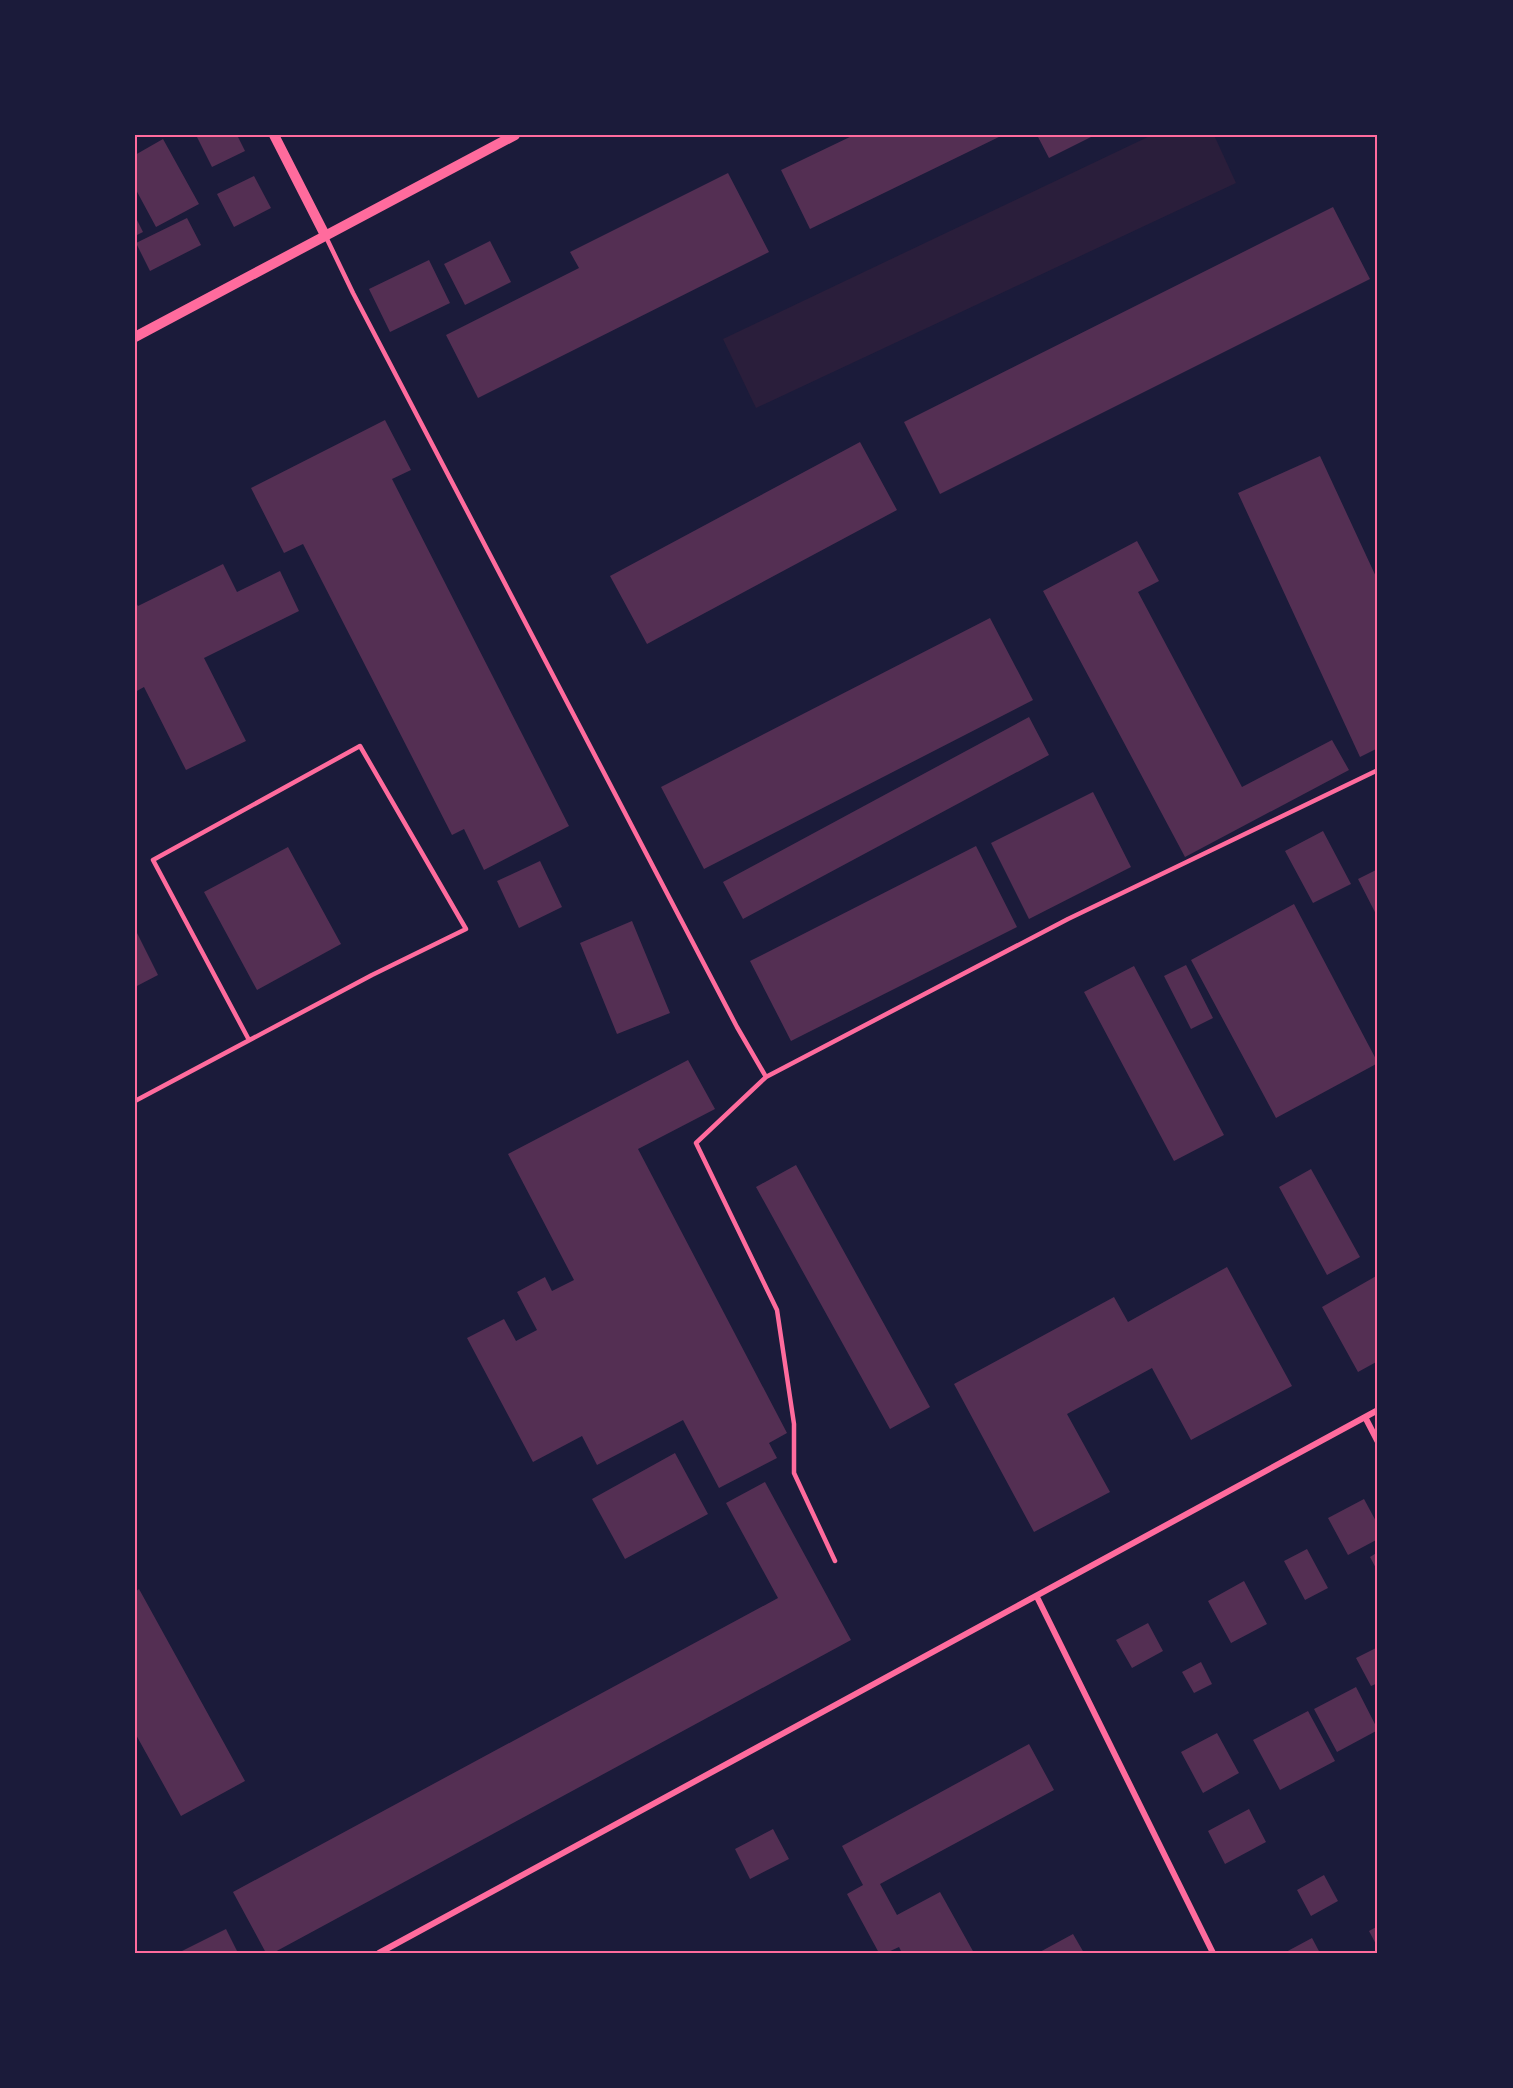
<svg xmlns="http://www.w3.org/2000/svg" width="1513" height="2088" font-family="'PT Sans',sans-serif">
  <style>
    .green { fill: #2a1e3b }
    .building { fill: #542f53 }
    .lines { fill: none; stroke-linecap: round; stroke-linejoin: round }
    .service { stroke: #ff6b9d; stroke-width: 4.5 }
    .minor { stroke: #ff6b9d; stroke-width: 6 }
    .tertiary { stroke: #ff6b9d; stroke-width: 10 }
    .neatline { fill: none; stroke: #ff6b9d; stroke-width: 2 }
  </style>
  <rect width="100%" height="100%" fill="#1b1b3a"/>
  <path class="green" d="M 1152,135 L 1214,135 L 1236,183 L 756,408 L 723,339 Z"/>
  <path class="building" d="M 196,135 L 237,135 L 245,151 L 212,167 Z
    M 854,135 L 1003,135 L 810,229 L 781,170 Z
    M 1037,135 L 1095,135 L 1049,158 Z
    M 163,139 L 199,204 L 156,227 L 135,188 L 135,155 Z
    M 728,173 L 769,252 L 478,398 L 446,335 L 579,268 L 570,252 Z
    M 254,176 L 271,208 L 234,227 L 217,194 Z
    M 1333,207 L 1370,279 L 940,494 L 904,422 Z
    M 135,216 L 143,232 L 135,236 Z
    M 187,218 L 201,245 L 150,271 L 136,243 Z
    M 490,241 L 511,282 L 465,305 L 444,264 Z
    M 429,260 L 450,303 L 390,332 L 369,289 Z
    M 385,420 L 411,470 L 392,479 L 569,826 L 484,870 L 464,829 L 452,835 L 303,544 L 284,553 L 251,488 Z
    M 860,442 L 897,510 L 647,644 L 610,576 Z
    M 1320,456 L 1378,581 L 1378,748 L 1360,757 L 1238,493 Z
    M 1137,541 L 1159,581 L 1138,592 L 1242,787 L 1332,740 L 1349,770 L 1185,857 L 1043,591 Z
    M 223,564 L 237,592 L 280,571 L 299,611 L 204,658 L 246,741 L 186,770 L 144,687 L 135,692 L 135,601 L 138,606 Z
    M 990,618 L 1033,700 L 704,869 L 661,787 Z
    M 1029,717 L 1049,755 L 743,919 L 723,882 Z
    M 1093,792 L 1131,867 L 1029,919 L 991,843 Z
    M 1323,831 L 1351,884 L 1313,903 L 1285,851 Z
    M 976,846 L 1017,927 L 791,1041 L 750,961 Z
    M 288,847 L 341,944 L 257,990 L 204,892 Z
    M 540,861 L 562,907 L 519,928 L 497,881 Z
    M 1378,869 L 1378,918 L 1358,879 Z
    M 1294,904 L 1378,1063 L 1276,1118 L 1191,960 Z
    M 632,921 L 670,1013 L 617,1034 L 580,943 Z
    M 135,929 L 158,975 L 135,987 Z
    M 1186,965 L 1213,1018 L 1191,1029 L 1164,976 Z
    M 1134,966 L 1224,1135 L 1174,1161 L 1084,992 Z
    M 688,1060 L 715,1109 L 638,1149 L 787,1433 L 769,1443 L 777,1458 L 719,1488 L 683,1420 L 597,1465 L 582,1436 L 533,1462 L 467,1338 L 504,1319 L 516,1341 L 537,1330 L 517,1292 L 545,1277 L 552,1291 L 574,1280 L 508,1154 Z
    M 796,1165 L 930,1407 L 890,1429 L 756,1187 Z
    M 1311,1169 L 1360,1257 L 1327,1275 L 1279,1187 Z
    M 1227,1267 L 1292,1386 L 1191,1440 L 1152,1368 L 1067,1414 L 1110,1492 L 1034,1532 L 954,1384 L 1114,1297 L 1128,1322 Z
    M 1378,1275 L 1378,1361 L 1358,1372 L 1322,1307 Z
    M 675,1453 L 708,1514 L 625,1559 L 592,1499 Z
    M 765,1482 L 851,1640 L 273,1953 L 266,1953 L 233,1892 L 778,1598 L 726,1503 Z
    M 1364,1499 L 1378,1525 L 1378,1539 L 1348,1555 L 1328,1518 Z
    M 1307,1549 L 1328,1588 L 1305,1600 L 1284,1561 Z
    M 1378,1552 L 1378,1572 L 1370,1557 Z
    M 1244,1581 L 1267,1624 L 1231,1643 L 1208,1601 Z
    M 139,1589 L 245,1781 L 181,1816 L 135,1733 L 135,1592 Z
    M 1148,1623 L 1163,1651 L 1132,1668 L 1116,1640 Z
    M 1378,1647 L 1378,1683 L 1371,1686 L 1356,1658 Z
    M 1201,1662 L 1212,1684 L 1194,1693 L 1182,1672 Z
    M 1356,1687 L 1378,1730 L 1337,1752 L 1314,1709 Z
    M 1308,1711 L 1335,1761 L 1280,1790 L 1253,1740 Z
    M 1217,1733 L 1239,1773 L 1203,1793 L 1181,1752 Z
    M 1029,1744 L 1054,1790 L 880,1884 L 897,1915 L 940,1892 L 974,1953 L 902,1953 L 899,1947 L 886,1953 L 879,1953 L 847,1894 L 863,1885 L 842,1846 Z
    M 1249,1809 L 1266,1842 L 1225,1864 L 1208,1831 Z
    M 773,1829 L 789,1859 L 750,1879 L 735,1849 Z
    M 1324,1875 L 1338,1901 L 1311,1916 L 1297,1890 Z
    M 1378,1926 L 1378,1948 L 1369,1931 Z
    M 226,1929 L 238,1953 L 178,1953 Z
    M 1073,1934 L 1084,1953 L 1038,1953 Z
    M 1312,1938 L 1320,1953 L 1284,1953 Z"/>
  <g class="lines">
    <path class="service" d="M 326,237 L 353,293 L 737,1027 L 766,1077 L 696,1143 L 777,1310 L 794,1424 L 794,1473 L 835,1561
      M 766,1077 L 1068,919 L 1378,770
      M 135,1101 L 372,975 L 466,929 L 360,746 L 153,860 L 249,1040"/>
    <path class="minor" d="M 1365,1417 L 1378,1442
      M 1037,1597 L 1213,1953
      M 379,1953 L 1378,1410"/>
    <path class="tertiary" d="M 274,135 L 325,235
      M 135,337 L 515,135"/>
  </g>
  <rect width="1513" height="2088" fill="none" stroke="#1b1b3a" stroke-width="273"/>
  <rect x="136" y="136" width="1240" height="1816" class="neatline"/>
</svg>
